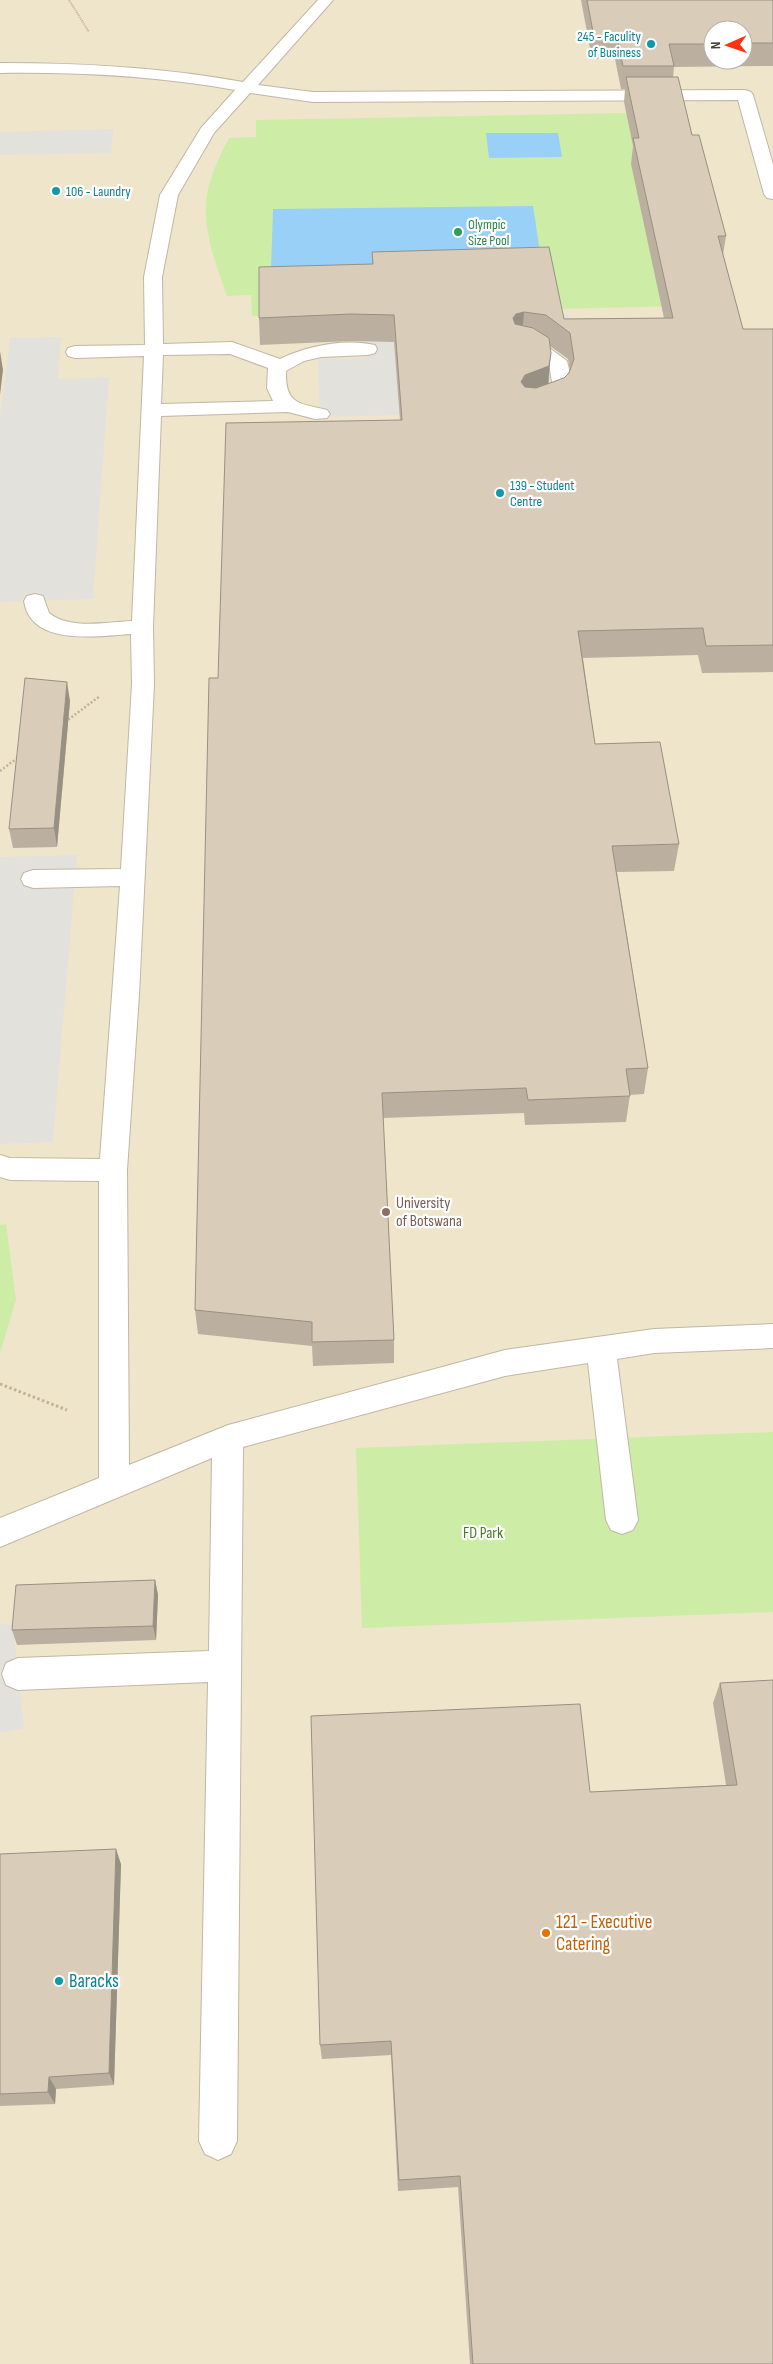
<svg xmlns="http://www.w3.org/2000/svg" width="773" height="2364" font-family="'Sofia Sans Condensed',sans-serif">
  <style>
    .education { fill: #eee5cb; fill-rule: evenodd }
    .green { fill: #cdeda7 }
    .parking { fill: #e3e1dc }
    .water { fill: #98d0f7 }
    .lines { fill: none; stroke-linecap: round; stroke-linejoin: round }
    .service-casing { stroke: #c0b7a5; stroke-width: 2 }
    .path-far2 { stroke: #c3b395; stroke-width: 2; stroke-dasharray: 1 1; stroke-linecap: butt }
    .path-far1 { stroke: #c3b395; stroke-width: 2.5; stroke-dasharray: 2 2; stroke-linecap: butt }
    .path { stroke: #c3b395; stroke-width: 3; stroke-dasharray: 2.5 2.5; stroke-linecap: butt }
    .service { fill: #fff; fill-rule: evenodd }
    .wall { fill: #bbb0a0; fill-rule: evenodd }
    .shaded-wall { fill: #989082 }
    .building { fill: #d9cdba; stroke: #989082; fill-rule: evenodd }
    .culture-dot { fill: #0f9aa8; stroke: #fff; stroke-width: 2 }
    .leisure-dot { fill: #2e9e5b; stroke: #fff; stroke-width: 2 }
    .education-dot { fill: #8d6e63; stroke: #fff; stroke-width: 2 }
    .food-dot { fill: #e8710a; stroke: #fff; stroke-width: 2 }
    .labels { text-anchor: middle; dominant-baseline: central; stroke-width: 4.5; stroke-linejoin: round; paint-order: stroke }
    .far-culture-label { font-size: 14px; fill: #0d838f; stroke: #fff; text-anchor: start }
    .far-leisure-label { font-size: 14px; fill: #27864d; stroke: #fff; text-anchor: start }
    .education-label { font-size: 16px; fill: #785e54; stroke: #fff; text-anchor: start }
    .park-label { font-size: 16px; fill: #437d21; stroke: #fff }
    .near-food-label { font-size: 19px; fill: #c56008; stroke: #fff; text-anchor: start }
    .near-culture-label { font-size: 19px; fill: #0d838f; stroke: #fff; text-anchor: start }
  </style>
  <rect width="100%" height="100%" fill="#f4efe3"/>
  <path class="education" d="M 0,0 L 773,0 L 773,2364 L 0,2364 ZM 713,30 L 743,30 L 743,60 L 713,60 Z"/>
  <path class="green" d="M 674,112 L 729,305 L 252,316 L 251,295 L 227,296 C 213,256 196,215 213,173 C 217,161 223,149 229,138 L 256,137 L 256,120 Z
    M 6,1224 L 16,1300 L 0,1353 L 0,1225 Z
    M 773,1432 L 773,1612 L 362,1628 L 356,1448 Z"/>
  <path class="parking" d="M 113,129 L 111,153 L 0,155 L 0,132 Z
    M 568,314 L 574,345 L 522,346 L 531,412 L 320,417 L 318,359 L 368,358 L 366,318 Z
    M 61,337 L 58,379 L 109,377 L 93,599 L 0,602 L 0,417 L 10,338 Z
    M 77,855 L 53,1142 L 0,1144 L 0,857 Z
    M 13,1623 L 24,1728 L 0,1733 L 0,1625 Z"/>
  <path class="water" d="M 558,133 L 562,157 L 489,158 L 486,133 Z
    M 533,206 L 542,265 L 271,269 L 273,209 Z"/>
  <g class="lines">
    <g class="service-casing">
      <path id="service" d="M 318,0 L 333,0 L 258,85 L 313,92 L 745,90 L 751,92 L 753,95 L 773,164 L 773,199 L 767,198 L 764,194 L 738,100 L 313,102 L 250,93 L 214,133 L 178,195 L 162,277 L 163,344 L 232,342 L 280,359 C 306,346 345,338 375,345 L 377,349 L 375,353 L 368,355 L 321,357 L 304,361 L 286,371 C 285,405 299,403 327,410 L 330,414 L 327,418 L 315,419 L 288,412 L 161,416 L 153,627 L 154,684 L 139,995 L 127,1170 L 129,1465 L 228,1425 L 505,1350 L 654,1329 L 773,1324 L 773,1348 L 654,1353 L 617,1359 L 638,1520 L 633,1530 L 622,1534 L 611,1530 L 606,1520 L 588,1363 L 505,1376 L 243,1447 L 237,2141 L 231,2154 L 218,2160 L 205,2154 L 199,2141 L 208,1682 L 18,1690 L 6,1685 L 2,1674 L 6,1663 L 18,1658 L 209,1651 L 212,1458 L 0,1547 L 0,1518 L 99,1478 L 99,1181 L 10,1180 L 0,1177 L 0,1155 L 10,1158 L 100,1159 L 120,886 L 33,888 L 24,885 L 21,879 L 24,873 L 33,870 L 121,869 L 132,684 L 131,634 C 97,636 31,647 24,601 L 27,596 L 35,594 L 43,596 L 49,613 C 70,630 106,622 132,621 L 144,356 L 75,358 L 68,356 L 66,352 L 68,348 L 75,346 L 145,345 L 144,277 L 160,195 L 201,128 L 235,90 C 157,76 79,72 0,73 L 0,63 C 82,63 162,67 243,82 ZM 230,354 L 268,368 L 267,388 L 273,401 L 161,404 L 163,355 Z
        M 522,340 L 544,344 L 567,361 C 569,369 571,377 571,385 C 569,402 549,413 534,409 L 531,405 L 550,391 L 552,382 L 549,364 L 532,353 L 515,350 L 513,346 L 515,342 Z"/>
    </g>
    <path class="path-far2" d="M 69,0 L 89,32"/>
    <path class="path-far1" d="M 65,722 L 100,696
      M 0,771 L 20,756"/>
    <path class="path" d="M 0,1384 L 67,1410"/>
    <use href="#service" class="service"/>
  </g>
  <path class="wall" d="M 581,0 L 773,0 L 773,66 L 674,67 L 673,77 L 726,236 L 723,255 L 743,329 L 773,329 L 773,672 L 702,673 L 698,655 L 583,658 L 595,744 L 679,844 L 674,871 L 617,872 L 648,1068 L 644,1094 L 630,1095 L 626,1122 L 525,1125 L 524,1113 L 383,1118 L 394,1340 L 394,1363 L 313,1366 L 312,1346 L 198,1334 L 195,1310 L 218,678 L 400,420 L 394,342 L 351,341 L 260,345 L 259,318 L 372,264 L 372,252 L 564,319 L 664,318 L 631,164 L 633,146 L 624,102 L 625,89 L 621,89 L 615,59 L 592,59 ZM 713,30 L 743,30 L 743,60 L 713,60 ZM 550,346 L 568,359 L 570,371 L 564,378 L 549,384 Z
    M 70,701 L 57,847 L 13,848 L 9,829 Z
    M 155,1580 L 158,1595 L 156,1640 L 17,1645 L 12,1630 Z
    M 773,1680 L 773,2364 L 470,2364 L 458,2187 L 398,2191 L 391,2055 L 322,2059 L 320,2045 L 590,1792 L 726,1785 L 713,1703 L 720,1683 Z
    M 0,1854 L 121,1864 L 114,2085 L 56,2089 L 55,2104 L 0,2106 Z"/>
  <path class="shaded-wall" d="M 524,312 L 522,338 L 514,340 L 513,318 L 516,314 Z
    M 0,351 L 3,370 L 0,395 Z
    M 551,353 L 547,393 L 524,402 L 521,382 L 525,375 Z
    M 67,682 L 70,701 L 57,847 L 54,828 Z
    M 155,1580 L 158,1595 L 156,1640 L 153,1626 Z
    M 116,1849 L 121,1864 L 114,2085 L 109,2073 Z
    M 49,2077 L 56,2089 L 55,2104 L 48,2092 Z"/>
  <path class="building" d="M 587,0 L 773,0 L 773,43 L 743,43 L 743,30 L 713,30 L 713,44 L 669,44 L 674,66 L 623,66 L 617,37 L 594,37 Z
    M 626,77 L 678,77 L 692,135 L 699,135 L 726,236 L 718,236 L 743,329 L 773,329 L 773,645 L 706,646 L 703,628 L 578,631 L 595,744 L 660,742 L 679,844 L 612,846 L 648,1068 L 626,1069 L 630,1096 L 528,1100 L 526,1088 L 382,1093 L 394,1340 L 312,1342 L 312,1322 L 195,1310 L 209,678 L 218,678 L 226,423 L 402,420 L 394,315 L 351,314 L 259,318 L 259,267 L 373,264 L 372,252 L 549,247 L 564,319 L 673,318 L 633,138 L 639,138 ZM 524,312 L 546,315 L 570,333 L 574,359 L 569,373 L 564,378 L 536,388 L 525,387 L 521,382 L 525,375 L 549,366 L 551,353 L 549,338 L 533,328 L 515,324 L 513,318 L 516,314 Z
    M 25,678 L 67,682 L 54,828 L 9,829 Z
    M 155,1580 L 153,1626 L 12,1630 L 16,1585 Z
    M 773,1680 L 773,2364 L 473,2364 L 460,2176 L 399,2180 L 391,2041 L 320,2045 L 311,1716 L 580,1704 L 590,1792 L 737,1785 L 720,1683 Z
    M 116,1849 L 109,2073 L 49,2077 L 48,2092 L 0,2094 L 0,1854 Z"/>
  <g class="culture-dot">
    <circle cx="651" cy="44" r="5"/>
    <circle cx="56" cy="191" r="5"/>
    <circle cx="500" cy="493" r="5"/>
    <circle cx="59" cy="1981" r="5"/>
  </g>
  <circle class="leisure-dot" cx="458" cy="232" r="5"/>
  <circle class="education-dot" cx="386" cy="1212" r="5"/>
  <circle class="food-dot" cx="546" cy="1933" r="5"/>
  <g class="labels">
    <g class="far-culture-label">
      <text x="641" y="36" text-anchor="end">245 - Faculity<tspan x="641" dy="16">of Business</tspan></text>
      <text x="66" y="191">106 - Laundry</text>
      <text x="510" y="485">139 - Student<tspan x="510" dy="16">Centre</tspan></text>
    </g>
    <g class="far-leisure-label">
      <text x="468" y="224">Olympic<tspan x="468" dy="16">Size Pool</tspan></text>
    </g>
    <g class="education-label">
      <text x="396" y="1203">University<tspan x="396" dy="18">of Botswana</tspan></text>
    </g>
    <g class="park-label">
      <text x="483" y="1533">FD Park</text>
    </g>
    <g class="near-food-label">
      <text x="556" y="1922">121 - Executive<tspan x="556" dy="22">Catering</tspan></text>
    </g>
    <g class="near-culture-label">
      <text x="69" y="1981">Baracks</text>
    </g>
  </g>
  <g transform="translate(728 45) rotate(268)"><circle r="24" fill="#ffffff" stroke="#b5b2ad"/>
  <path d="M0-4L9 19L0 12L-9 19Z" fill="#ff340f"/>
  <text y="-8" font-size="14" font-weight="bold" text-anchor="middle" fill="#463f33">N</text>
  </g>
</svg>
